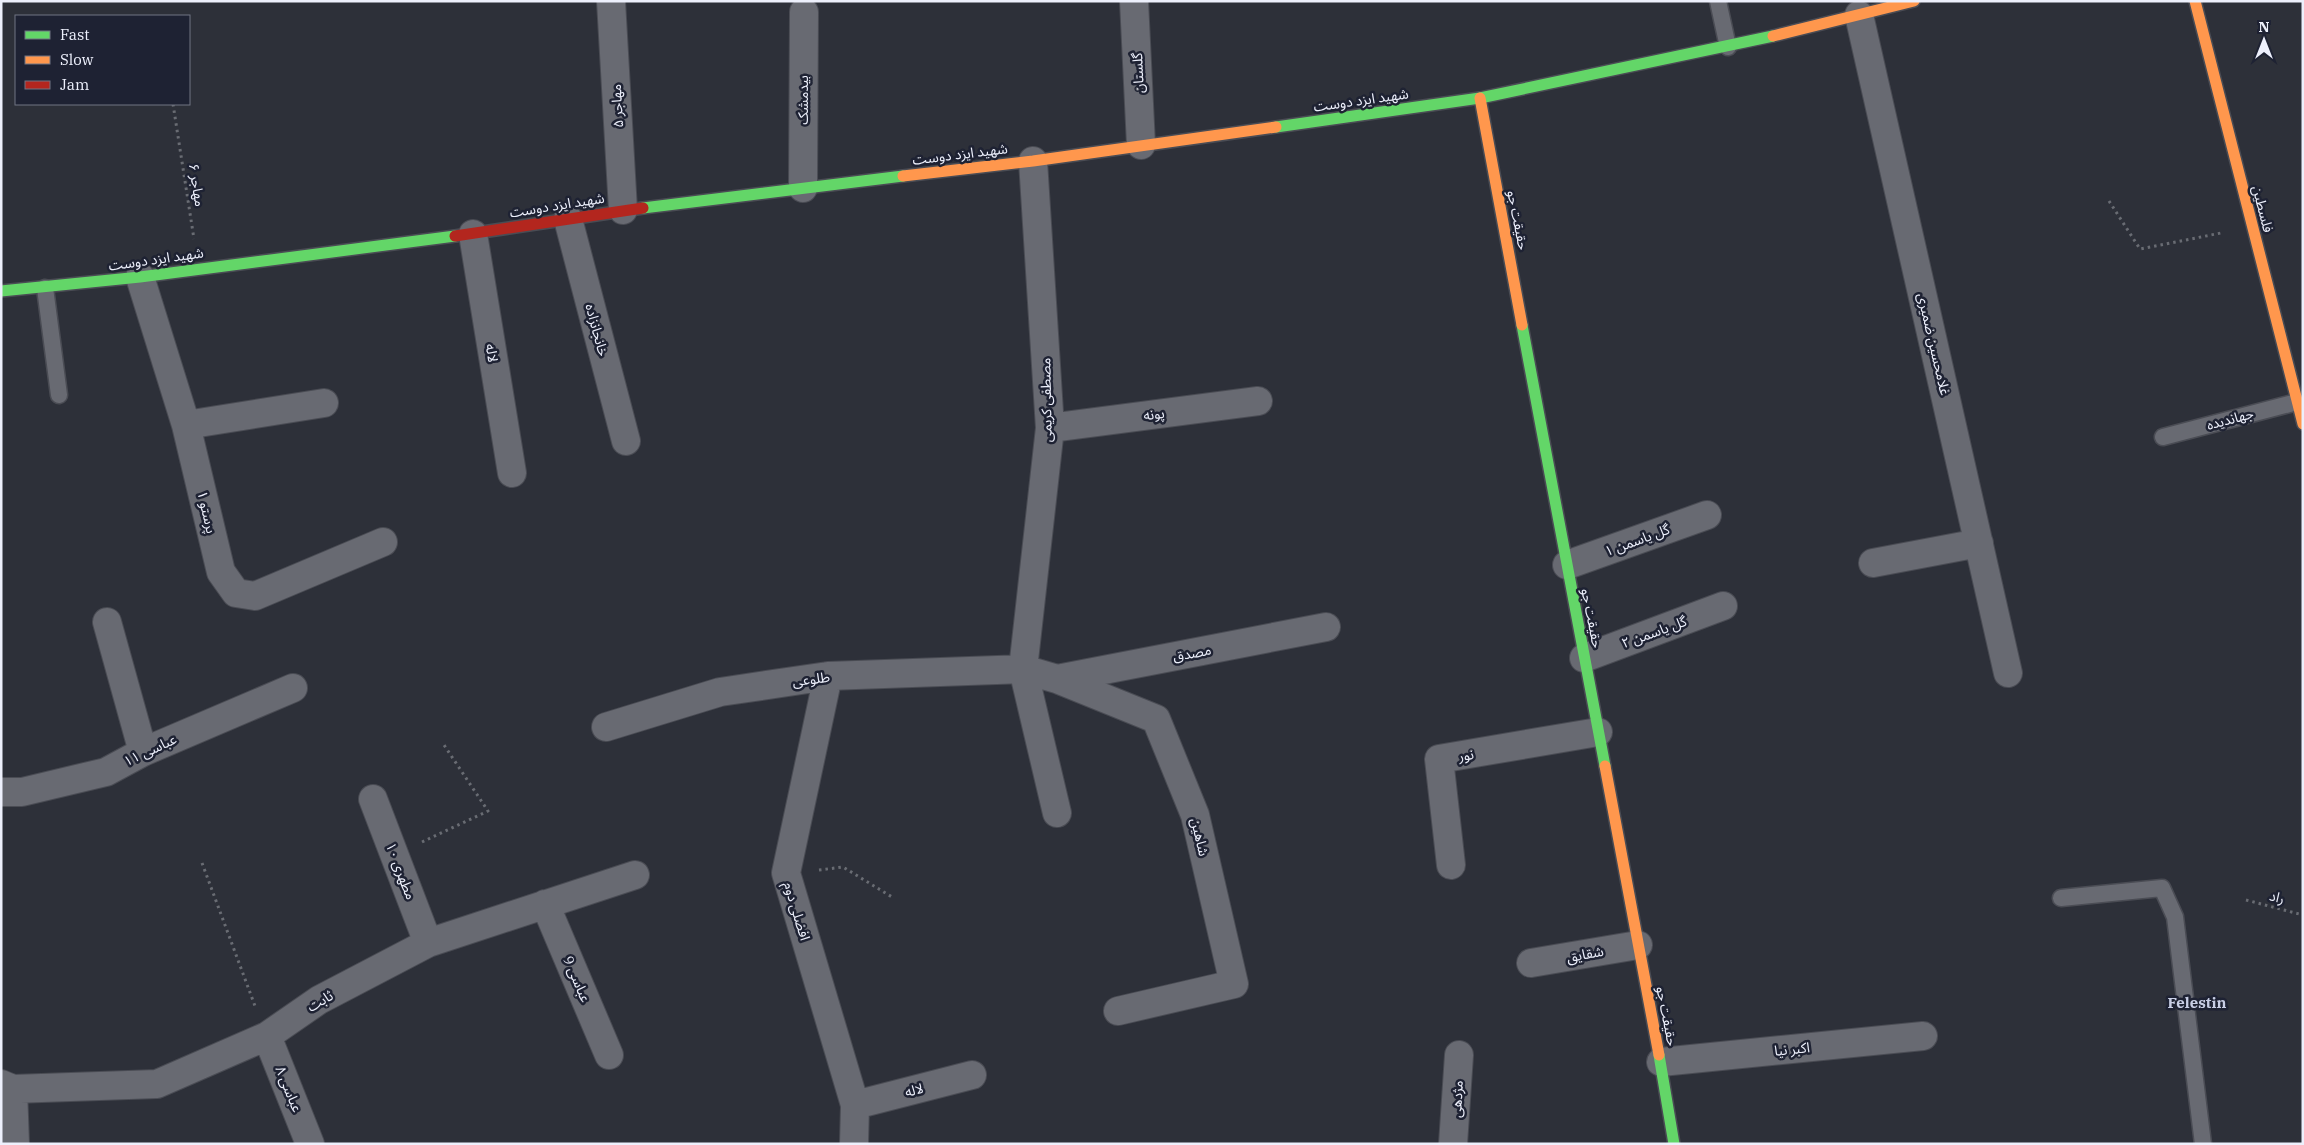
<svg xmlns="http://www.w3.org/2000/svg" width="2304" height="1145" font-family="'IBM Plex Serif','Noto Sans Arabic',serif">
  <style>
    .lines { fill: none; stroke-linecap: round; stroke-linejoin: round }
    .lane-casing { stroke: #4a4c54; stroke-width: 19 }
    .street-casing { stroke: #4a4c54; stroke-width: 30 }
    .fast-casing { stroke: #4a4c54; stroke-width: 14 }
    .slow-casing { stroke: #4a4c54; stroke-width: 14 }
    .jam-casing { stroke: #4a4c54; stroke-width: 14 }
    .path { stroke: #696c73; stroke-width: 3; stroke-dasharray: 2.5 4; stroke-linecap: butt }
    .lane { stroke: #686a72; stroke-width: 16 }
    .street { stroke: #686a72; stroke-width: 28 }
    .fast { stroke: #63d668; stroke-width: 11 }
    .slow { stroke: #ff974d; stroke-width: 11 }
    .jam { stroke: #b3261e; stroke-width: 11 }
    .labels { text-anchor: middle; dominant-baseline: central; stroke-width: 5; stroke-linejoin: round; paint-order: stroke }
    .street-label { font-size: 14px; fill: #edf0fc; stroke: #1e2233 }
    .neighbourhood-label { font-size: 15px; font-weight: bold; fill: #c8cee5; stroke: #1e2233 }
  </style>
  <rect width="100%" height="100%" fill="#2d3039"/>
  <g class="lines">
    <g class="lane-casing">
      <path id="lane" d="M 1718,1 L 1728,47
        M 45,288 L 59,395
        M 2163,437 L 2297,402
        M 2061,898 L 2162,888 L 2175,917 L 2203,1144"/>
    </g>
    <g class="street-casing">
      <path id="street" d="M 611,1 L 623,210
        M 1134,1 L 1141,145
        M 1859,15 L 2008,673
        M 1033,161 L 1050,428 L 1023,669 L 1057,813
        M 803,188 L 804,12
        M 568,219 L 626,441
        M 473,234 L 512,473
        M 140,277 L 186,425 L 221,572 L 236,593 L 255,596 L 383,542
        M 186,425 L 324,403
        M 1050,428 L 1258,401
        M 1873,563 L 1979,543
        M 1567,565 L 1707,515
        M 107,622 L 143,752
        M 1584,658 L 1723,606
        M 828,676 L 786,873 L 855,1105 L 854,1144
        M 1057,679 L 1326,627
        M 606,727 L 720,692 L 828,676 L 1023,669 L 1057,679 L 1156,719 L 1195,815 L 1234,984 L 1118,1011
        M 1,792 L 22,792 L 106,772 L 143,752 L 293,688
        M 373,799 L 428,943
        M 1451,865 L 1439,759 L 1598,732
        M 545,904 L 609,1055
        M 1531,963 L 1638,945
        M 267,1036 L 310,1144
        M 1661,1062 L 1923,1036
        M 1,1084 L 13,1089 L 157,1084 L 267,1036 L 319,1000 L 428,943 L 635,875
        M 13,1089 L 15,1144
        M 855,1105 L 972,1075
        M 1453,1144 L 1459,1055"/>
    </g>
    <g class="fast-casing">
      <path id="fast" d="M 1276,127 L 1480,98 L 1773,36
        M 643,208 L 903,176
        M 1,291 L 140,277 L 455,236
        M 1522,325 L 1605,766
        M 1659,1055 L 1674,1144"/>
    </g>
    <g class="slow-casing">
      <path id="slow" d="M 2195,1 L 2303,424
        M 1773,36 L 1914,1
        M 1480,98 L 1522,325
        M 903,176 L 1033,161 L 1276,127
        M 1605,766 L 1659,1055"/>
    </g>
    <g class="jam-casing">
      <path id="jam" d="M 455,236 L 643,208"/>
    </g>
    <path class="path" d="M 173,104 L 194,239
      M 2109,201 L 2140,249 L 2221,233
      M 422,842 L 488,811 L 444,745
      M 202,863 L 255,1006
      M 819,870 L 843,867 L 892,897
      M 2246,900 L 2303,915"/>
    <use href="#lane" class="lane"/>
    <use href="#street" class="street"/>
    <use href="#fast" class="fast"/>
    <use href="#slow" class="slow"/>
    <use href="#jam" class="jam"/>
  </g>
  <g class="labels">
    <g class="street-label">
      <text transform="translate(1138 73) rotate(-93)">گلستان</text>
      <text transform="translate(803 100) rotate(-90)">بیدمشک</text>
      <text transform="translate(1361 100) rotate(-8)">شهید ایزد دوست</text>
      <text transform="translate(617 106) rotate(-93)">مهاجر ۵</text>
      <text transform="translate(960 154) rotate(-7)">شهید ایزد دوست</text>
      <text transform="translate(197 185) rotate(81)">مهاجر ۶</text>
      <text transform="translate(557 205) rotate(-9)">شهید ایزد دوست</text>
      <text transform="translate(2263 209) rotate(76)">فلسطین</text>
      <text transform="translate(1518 220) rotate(79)">حقیقت جو</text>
      <text transform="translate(156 259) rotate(-8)">شهید ایزد دوست</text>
      <text transform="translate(597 330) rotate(75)">خانجانزاده</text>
      <text transform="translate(1934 344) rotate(77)">غلامحسین ضمیری</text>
      <text transform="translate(492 353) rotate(81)">لاله</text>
      <text transform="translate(1046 400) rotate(-91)">مصطفی کریمی</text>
      <text transform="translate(1154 414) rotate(-7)">پونه</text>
      <text transform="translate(2230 419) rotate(-15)">جهاندیده</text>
      <text transform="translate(207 512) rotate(77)">پرستو ۱</text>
      <text transform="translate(1637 540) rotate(-20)">گل یاسمن ۱</text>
      <text transform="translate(1592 618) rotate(79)">حقیقت جو</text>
      <text transform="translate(1654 632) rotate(-20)">گل یاسمن ۲</text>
      <text transform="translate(1192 653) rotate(-11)">مصدق</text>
      <text transform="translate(811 679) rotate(-7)">طلوعی</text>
      <text transform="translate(150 750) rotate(-25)">عباسی ۱۱</text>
      <text transform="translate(1466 755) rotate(-10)">نور</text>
      <text transform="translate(1200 837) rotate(77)">شاهین</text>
      <text transform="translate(401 871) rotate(69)">مطهری ۱۰</text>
      <text transform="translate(2277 897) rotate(14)">راد</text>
      <text transform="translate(797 911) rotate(73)">افضلی دوم</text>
      <text transform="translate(1585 954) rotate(-10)">شقایق</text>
      <text transform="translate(577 979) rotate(67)">عباسی 9</text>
      <text transform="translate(320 1001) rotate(-31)">ثابت</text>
      <text transform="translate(1667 1016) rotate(79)">حقیقت جو</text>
      <text transform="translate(1792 1049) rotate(-6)">اکبر نیا</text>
      <text transform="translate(289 1089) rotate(68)">عباسی ۸</text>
      <text transform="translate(914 1090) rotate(-14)">لاله</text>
      <text transform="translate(1457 1099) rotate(-87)">مژدهی</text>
    </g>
    <g class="neighbourhood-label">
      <text x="2197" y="1002">Felestin</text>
    </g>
  </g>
  <rect width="2304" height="1145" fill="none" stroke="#edf0fc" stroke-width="5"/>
  <rect x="15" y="15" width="175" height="90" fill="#1e2233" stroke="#717483"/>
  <rect x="25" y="31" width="25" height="8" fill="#63d668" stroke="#717483"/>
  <text x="60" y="40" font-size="15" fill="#edf0fc">Fast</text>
  <rect x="25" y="56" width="25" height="8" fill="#ff974d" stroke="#717483"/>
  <text x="60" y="65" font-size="15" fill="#edf0fc">Slow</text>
  <rect x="25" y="81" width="25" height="8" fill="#b3261e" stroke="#717483"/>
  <text x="60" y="90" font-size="15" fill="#edf0fc">Jam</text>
  <g transform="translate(2264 40)" stroke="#1e2233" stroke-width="4" paint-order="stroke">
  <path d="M0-4L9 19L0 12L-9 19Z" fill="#edf0fc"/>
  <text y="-8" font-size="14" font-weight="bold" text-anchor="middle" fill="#edf0fc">N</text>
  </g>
</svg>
